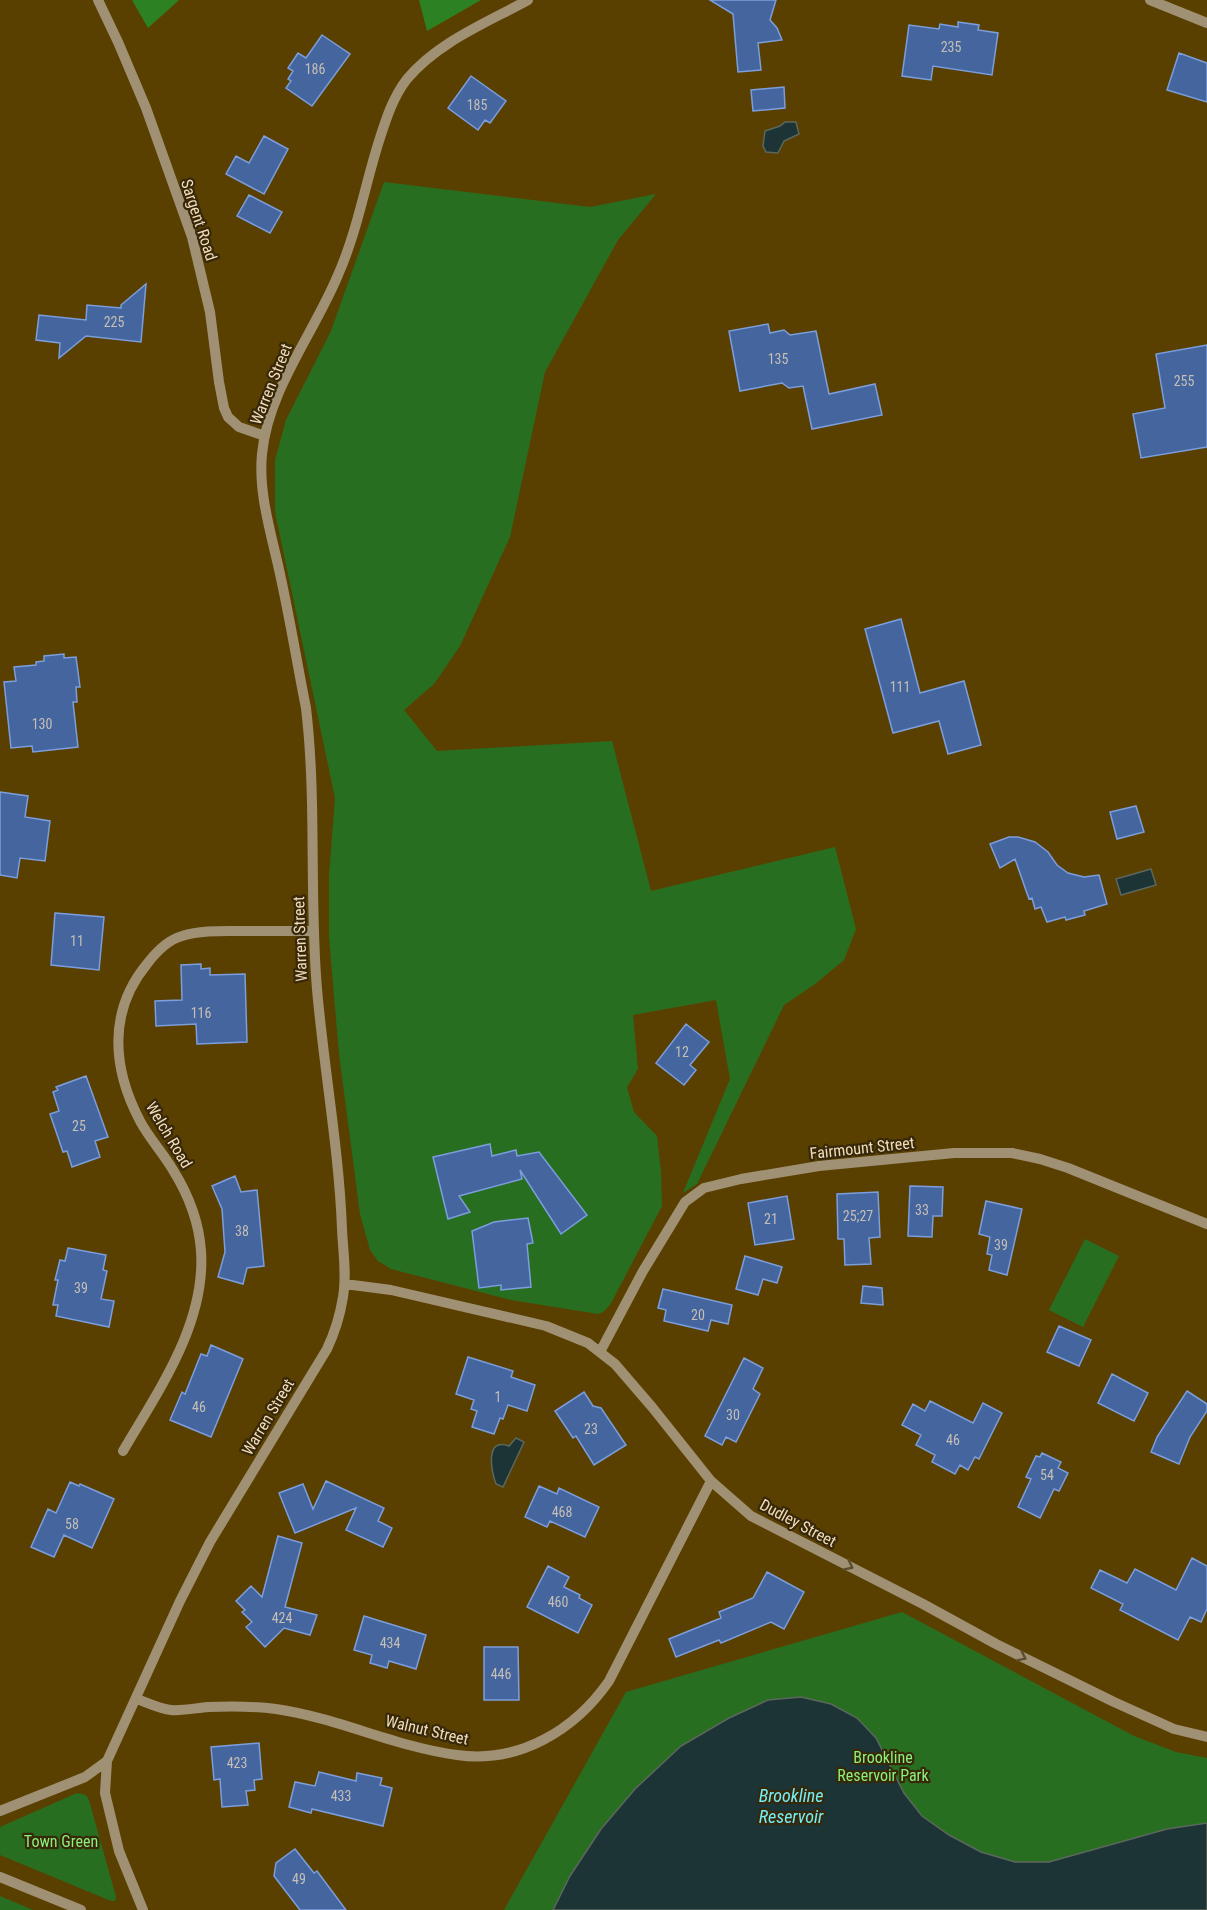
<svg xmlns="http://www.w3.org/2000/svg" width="1207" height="1910" font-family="'Roboto Condensed',sans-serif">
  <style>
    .green { fill: #286e20 }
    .forest { fill: #2c8222 }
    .water { fill: #1c3436; stroke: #5c675e; stroke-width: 1.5 }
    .building { fill: #45659f; stroke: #7b9edc; stroke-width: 1.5 }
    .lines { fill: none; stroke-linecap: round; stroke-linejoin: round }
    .minor { stroke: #a19174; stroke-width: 10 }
    .oneway { stroke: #5d4d2f }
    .labels { text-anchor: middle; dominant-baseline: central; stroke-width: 4.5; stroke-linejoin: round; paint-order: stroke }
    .number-label { font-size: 14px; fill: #c6bfb4 }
    .street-label { font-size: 16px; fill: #f1ddbb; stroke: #38280a }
    .park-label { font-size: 16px; fill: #88f27b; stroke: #38280a }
    .water-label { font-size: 18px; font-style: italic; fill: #73eef7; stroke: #38280a }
  </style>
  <rect width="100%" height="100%" fill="#5a4000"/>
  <path class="green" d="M 384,182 L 590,207 L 656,194 L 618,240 L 545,372 L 510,537 L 460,646 L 434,684 L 404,710 L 437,751 L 612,741 L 651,891 L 835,847 L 856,929 L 844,960 L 815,984 L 784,1005 L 697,1184 L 683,1193 L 730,1079 L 716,1000 L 633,1015 L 638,1069 L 627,1087 L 634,1112 L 657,1136 L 661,1172 L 662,1206 L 610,1305 L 603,1312 L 598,1314 L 511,1300 L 391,1269 L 378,1261 L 370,1250 L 360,1214 L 339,1054 L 329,937 L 329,876 L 335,798 L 275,512 L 275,460 L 286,420 L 331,331 Z
    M 1085,1239 L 1119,1256 L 1083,1327 L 1049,1310 Z
    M 902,1612 L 1134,1736 L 1176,1752 L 1207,1758 L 1207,1910 L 504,1910 L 626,1692 Z
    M 77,1793 L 86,1795 L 89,1800 L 116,1897 L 115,1901 L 111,1901 L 0,1855 L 0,1827 Z
    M 0,1896 L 33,1910 L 0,1910 Z"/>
  <path class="forest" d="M 132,0 L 179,0 L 148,28 Z
    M 419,0 L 481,0 L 427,31 Z"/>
  <path class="water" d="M 785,122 L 796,122 L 799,134 L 784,141 L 778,153 L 766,152 L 763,146 L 765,131 L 780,126 Z
    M 1151,869 L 1156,885 L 1121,895 L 1116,879 Z
    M 516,1438 L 524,1442 L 503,1487 L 496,1484 C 491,1470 485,1437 509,1446 Z
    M 801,1697 L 831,1704 L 857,1718 L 876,1738 L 904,1793 L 922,1816 L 949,1835 L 981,1852 L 1015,1862 L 1049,1862 L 1167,1829 L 1207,1823 L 1207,1910 L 553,1910 L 570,1876 L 601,1829 L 635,1789 L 681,1746 L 729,1718 L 768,1700 Z"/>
  <path class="building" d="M 710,0 L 776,0 L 770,20 L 777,28 L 782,40 L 758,43 L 761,70 L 738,72 L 733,14 Z
    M 958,22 L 979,25 L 978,30 L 998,33 L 992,75 L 933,66 L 931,80 L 902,76 L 909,25 L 939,29 L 940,24 L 958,27 Z
    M 322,35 L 350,54 L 312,106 L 286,88 L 291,81 L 288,79 L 293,71 L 288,68 L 298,53 L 306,58 Z
    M 1179,53 L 1207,63 L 1207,102 L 1167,90 Z
    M 471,76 L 506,101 L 490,123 L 485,120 L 478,130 L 448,108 Z
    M 784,87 L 785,108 L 753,111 L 751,90 Z
    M 264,136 L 288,149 L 264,194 L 226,174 L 236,156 L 249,163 Z
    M 249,195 L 282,212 L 270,233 L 237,216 Z
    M 146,284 L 141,342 L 86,336 L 59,358 L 60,343 L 36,340 L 39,315 L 86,320 L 87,305 L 121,308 L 121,305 Z
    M 768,324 L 770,333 L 784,330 L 790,335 L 816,331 L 829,394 L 875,384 L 882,415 L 812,429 L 803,386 L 789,388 L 782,383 L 740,391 L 729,331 Z
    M 1207,345 L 1207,447 L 1141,458 L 1133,414 L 1165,408 L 1156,354 Z
    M 901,619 L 920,693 L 964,681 L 981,745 L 948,754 L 939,721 L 893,733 L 865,629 Z
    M 64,654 L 64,658 L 76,657 L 80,687 L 76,687 L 77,702 L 73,702 L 78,747 L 33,752 L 32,746 L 11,748 L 4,682 L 16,681 L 14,667 L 36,665 L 36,662 L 44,661 L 44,656 Z
    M 0,792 L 28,796 L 25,817 L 50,821 L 45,861 L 20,858 L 17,878 L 0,875 Z
    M 1136,806 L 1144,832 L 1117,839 L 1110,812 Z
    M 1009,837 L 1018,837 L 1035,842 L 1048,852 L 1057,865 L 1068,873 L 1084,877 L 1099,875 L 1107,904 L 1084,911 L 1085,915 L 1066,920 L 1065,917 L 1047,922 L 1041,907 L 1035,909 L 1032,898 L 1029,899 L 1015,859 L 1000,868 L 990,844 Z
    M 55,913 L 104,917 L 99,970 L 51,965 Z
    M 201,964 L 201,969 L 210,968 L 210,975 L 245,974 L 247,1042 L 197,1044 L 196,1024 L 156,1026 L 155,1001 L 182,1000 L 181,965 Z
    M 686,1024 L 709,1042 L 690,1065 L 696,1070 L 684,1085 L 656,1063 Z
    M 86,1076 L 108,1137 L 95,1141 L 100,1157 L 72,1167 L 67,1151 L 63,1152 L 50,1114 L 59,1111 L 53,1092 L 58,1090 L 56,1087 Z
    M 490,1144 L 492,1156 L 516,1150 L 517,1156 L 539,1152 L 587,1215 L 561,1234 L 520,1170 L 522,1179 L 459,1196 L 470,1212 L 448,1219 L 433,1157 Z
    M 235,1176 L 241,1192 L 257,1190 L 264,1266 L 247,1268 L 243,1284 L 218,1277 L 225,1252 L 222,1209 L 212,1186 Z
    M 910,1186 L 943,1187 L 942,1216 L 933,1216 L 932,1237 L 908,1236 Z
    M 878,1192 L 880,1237 L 869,1238 L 871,1264 L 845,1265 L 844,1239 L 838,1239 L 837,1194 Z
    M 787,1196 L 794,1239 L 755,1245 L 748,1203 Z
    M 986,1201 L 1022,1209 L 1007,1275 L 989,1270 L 992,1255 L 987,1254 L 990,1237 L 979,1234 Z
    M 528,1218 L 533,1243 L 527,1244 L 531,1287 L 501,1290 L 501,1285 L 479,1288 L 472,1231 L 494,1222 Z
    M 68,1248 L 106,1255 L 103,1270 L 107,1271 L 101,1299 L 114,1301 L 109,1327 L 56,1316 L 58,1305 L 53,1305 L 58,1280 L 55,1280 L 60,1260 L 65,1261 Z
    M 745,1256 L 782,1267 L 777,1283 L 763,1279 L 758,1295 L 736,1289 Z
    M 863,1286 L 882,1288 L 883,1305 L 861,1303 Z
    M 663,1289 L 732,1305 L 728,1324 L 711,1320 L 708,1331 L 664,1321 L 666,1310 L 658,1308 Z
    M 1059,1326 L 1091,1340 L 1079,1366 L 1047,1352 Z
    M 211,1345 L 243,1359 L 211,1437 L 170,1420 L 182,1392 L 185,1394 L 201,1354 L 207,1356 Z
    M 468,1357 L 513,1371 L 511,1377 L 535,1385 L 527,1411 L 508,1405 L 503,1419 L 500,1418 L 494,1434 L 472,1427 L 477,1411 L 471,1409 L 474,1400 L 456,1394 Z
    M 744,1358 L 763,1368 L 753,1389 L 760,1394 L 736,1442 L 726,1437 L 722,1445 L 705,1436 Z
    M 1112,1374 L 1148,1393 L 1134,1421 L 1098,1403 Z
    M 1187,1391 L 1207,1404 L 1207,1411 L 1190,1437 L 1179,1464 L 1151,1452 L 1157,1437 Z
    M 584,1392 L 593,1406 L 601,1408 L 626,1445 L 594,1465 L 576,1436 L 573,1438 L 555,1411 Z
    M 930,1401 L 973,1423 L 983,1403 L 1002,1413 L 979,1459 L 975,1457 L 968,1470 L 960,1465 L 955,1474 L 932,1462 L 935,1455 L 916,1445 L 921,1435 L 902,1425 L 913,1404 L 925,1411 Z
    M 1042,1453 L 1061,1462 L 1058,1468 L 1068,1473 L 1059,1491 L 1054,1489 L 1040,1518 L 1018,1507 L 1031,1479 L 1026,1477 L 1036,1456 L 1040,1457 Z
    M 326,1481 L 384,1508 L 378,1521 L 392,1528 L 383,1547 L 346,1530 L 356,1508 L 295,1533 L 279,1493 L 303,1484 L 313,1509 Z
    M 70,1482 L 79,1486 L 80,1484 L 114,1499 L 92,1548 L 64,1535 L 54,1557 L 31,1547 L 48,1509 L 56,1513 Z
    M 539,1486 L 557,1494 L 559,1488 L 599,1507 L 585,1537 L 550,1521 L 547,1527 L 525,1517 Z
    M 278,1536 L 302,1543 L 285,1607 L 317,1615 L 310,1635 L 284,1628 L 265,1647 L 246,1627 L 252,1622 L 242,1612 L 245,1610 L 236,1601 L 251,1586 L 262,1597 Z
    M 1192,1558 L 1207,1566 L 1207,1609 L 1201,1622 L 1190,1617 L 1178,1640 L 1120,1610 L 1123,1604 L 1091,1588 L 1100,1570 L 1127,1583 L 1135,1569 L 1176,1590 Z
    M 548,1566 L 569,1577 L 564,1587 L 580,1595 L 579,1598 L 592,1605 L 578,1633 L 527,1607 Z
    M 767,1572 L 804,1592 L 784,1629 L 771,1622 L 721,1643 L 719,1640 L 676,1657 L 669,1639 L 721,1618 L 719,1612 L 753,1598 Z
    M 364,1616 L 426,1635 L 416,1669 L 389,1661 L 387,1668 L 370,1663 L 372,1655 L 354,1650 Z
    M 484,1647 L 518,1647 L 519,1700 L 484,1700 Z
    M 259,1743 L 262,1779 L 254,1780 L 255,1790 L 246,1791 L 248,1805 L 222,1807 L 220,1779 L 214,1780 L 211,1747 Z
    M 319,1772 L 356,1781 L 357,1773 L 382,1778 L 380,1785 L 392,1788 L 383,1826 L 312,1809 L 311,1813 L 289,1807 L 295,1782 L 315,1786 Z
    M 295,1849 L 314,1873 L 317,1871 L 346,1910 L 300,1910 L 274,1876 L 276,1863 Z"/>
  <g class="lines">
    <path class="minor" d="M 98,0 L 118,42 L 146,108 L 192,237 L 210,312 L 219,382 L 224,408 L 228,417 L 239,427 L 265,436
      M 1150,0 L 1207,23
      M 345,1284 L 391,1290 L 512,1318 L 546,1326 L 588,1343 L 615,1364 L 652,1407 L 711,1481 L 751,1516 L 923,1604 L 996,1644 L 1114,1702 L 1174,1729 L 1207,1737
      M 600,1352 L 643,1271 L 685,1202 L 704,1188 L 741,1179 L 819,1166 L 954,1153 L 1012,1153 L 1040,1159 L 1068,1168 L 1207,1224
      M 123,1451 C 158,1391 206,1324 201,1251 C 199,1222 188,1194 173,1170 C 163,1153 149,1138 140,1121 C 112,1068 108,1011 147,964 C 156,952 168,940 182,936 C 201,930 222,931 241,931 C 265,931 290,931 314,931
      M 137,1699 C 148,1703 160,1709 171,1710 C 183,1711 196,1708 208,1707 C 231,1706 253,1706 276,1709 C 338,1718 396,1747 457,1755 C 519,1764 575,1730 609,1681 L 711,1481
      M 0,1811 L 85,1777 L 107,1761
      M 0,1877 L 81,1910
      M 143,1910 L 119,1851 L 105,1793 L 107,1761 L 180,1601 L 210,1542 L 327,1349 C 335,1332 340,1316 343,1297 C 347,1275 343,1252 342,1229 C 339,1149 324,1070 317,989 C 309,896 317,801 306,708 C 297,663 290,619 280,574 C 272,536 258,494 262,454 C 268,390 314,333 338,275 C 357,232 365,185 379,141 C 386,119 393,97 407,79 C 438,42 486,23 528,0"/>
  </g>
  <defs><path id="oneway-chevron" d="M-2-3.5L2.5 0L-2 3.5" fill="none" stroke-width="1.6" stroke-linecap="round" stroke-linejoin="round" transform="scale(1.5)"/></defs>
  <g class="oneway">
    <use href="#oneway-chevron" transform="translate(849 1566) rotate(27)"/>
    <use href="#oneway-chevron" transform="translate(1022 1657) rotate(26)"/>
  </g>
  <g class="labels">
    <g class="number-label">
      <text x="951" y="47">235</text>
      <text x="315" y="69">186</text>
      <text x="477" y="105">185</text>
      <text x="114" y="322">225</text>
      <text x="778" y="359">135</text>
      <text x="1184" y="381">255</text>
      <text x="900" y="687">111</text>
      <text x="42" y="724">130</text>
      <text x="77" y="941">11</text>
      <text x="201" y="1013">116</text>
      <text x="682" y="1052">12</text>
      <text x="79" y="1126">25</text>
      <text x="922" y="1210">33</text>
      <text x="858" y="1216">25;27</text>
      <text x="771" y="1219">21</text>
      <text x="242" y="1231">38</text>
      <text x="1001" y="1245">39</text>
      <text x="81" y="1288">39</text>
      <text x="698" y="1315">20</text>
      <text x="498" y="1397">1</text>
      <text x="199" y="1407">46</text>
      <text x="733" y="1415">30</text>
      <text x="591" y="1429">23</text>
      <text x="953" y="1440">46</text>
      <text x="1047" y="1475">54</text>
      <text x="562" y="1512">468</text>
      <text x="72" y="1524">58</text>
      <text x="558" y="1602">460</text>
      <text x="282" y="1618">424</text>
      <text x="390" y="1643">434</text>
      <text x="501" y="1674">446</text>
      <text x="237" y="1763">423</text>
      <text x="341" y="1796">433</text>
      <text x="299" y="1879">49</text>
    </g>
    <g class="street-label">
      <text transform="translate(199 220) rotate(72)">Sargent Road</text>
      <text transform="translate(271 384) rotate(-68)">Warren Street</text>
      <text transform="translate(300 939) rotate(-92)">Warren Street</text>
      <text transform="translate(169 1135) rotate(59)">Welch Road</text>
      <text transform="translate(862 1148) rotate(-6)">Fairmount Street</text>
      <text transform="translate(268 1417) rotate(-59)">Warren Street</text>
      <text transform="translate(798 1523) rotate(28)">Dudley Street</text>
      <text transform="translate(427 1730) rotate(13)">Walnut Street</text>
    </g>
    <g class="park-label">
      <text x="883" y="1757">Brookline<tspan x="883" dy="18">Reservoir Park</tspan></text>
      <text x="61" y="1841">Town Green</text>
    </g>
    <g class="water-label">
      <text x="791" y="1795">Brookline<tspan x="791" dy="21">Reservoir</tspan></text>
    </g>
  </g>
</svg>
